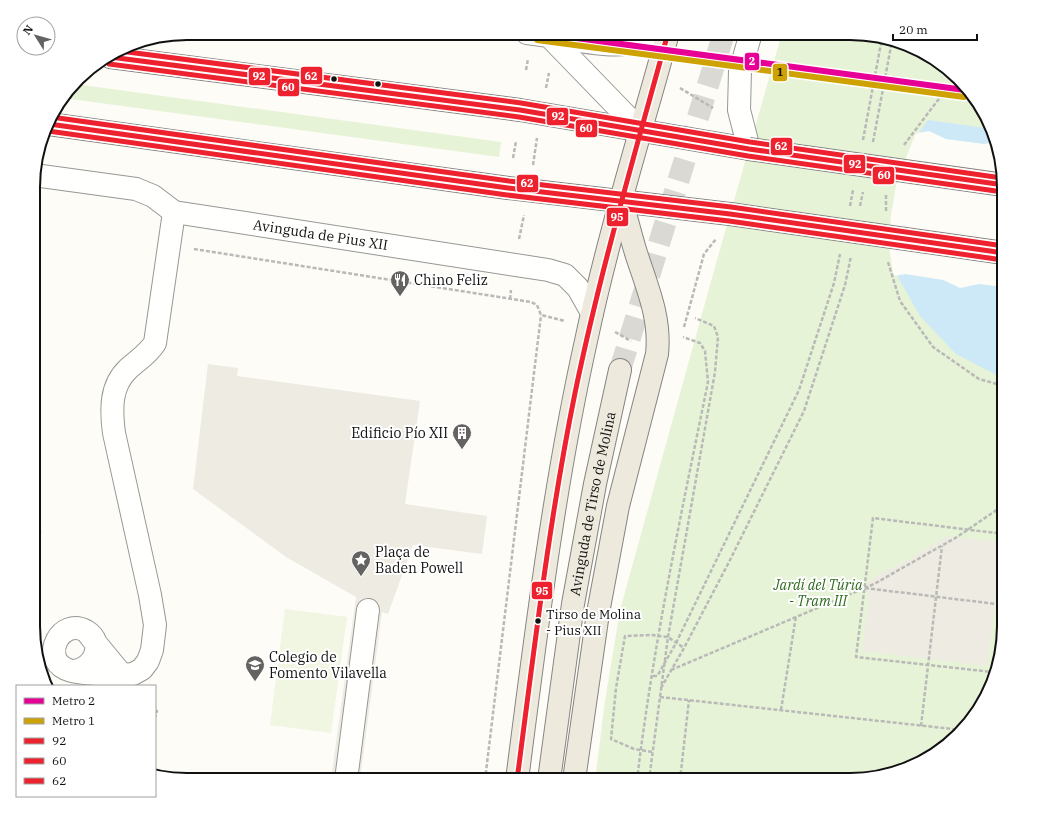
<svg xmlns="http://www.w3.org/2000/svg" width="1037" height="813" font-family="'IBM Plex Serif',serif">
  <style>
    .green { fill: #e7f3d7 }
    .pitch { fill: #f0f6e1 }
    .plaza { fill: #edebe2 }
    .water { fill: #cde8f7 }
    .pier { fill: #fdfcf7 }
    .lines { fill: none; stroke-linecap: round; stroke-linejoin: round }
    .major-tunnel { stroke: #dad9d4; stroke-width: 22; stroke-dasharray: 22 11; stroke-linecap: butt }
    .minor-casing { stroke: #979795; stroke-width: 24 }
    .major-casing { stroke: #858482; stroke-width: 24 }
    .path { stroke: #b9b9b8; stroke-width: 2.5; stroke-dasharray: 4 2; stroke-linecap: butt }
    .minor { stroke: #fffffe; stroke-width: 22 }
    .major { stroke: #ede9dc; stroke-width: 22 }
    .major-bridge-casing { stroke: #858482; stroke-width: 24; stroke-linecap: butt }
    .major-bridge { stroke: #ede9dc; stroke-width: 22 }
    .bus-1-casing { stroke: #fff; stroke-width: 8 }
    .bus-2-casing { stroke: #fff; stroke-width: 8 }
    .bus-3-casing { stroke: #fff; stroke-width: 8 }
    .bus-4-casing { stroke: #fff; stroke-width: 8 }
    .bus-1 { stroke: #ed222e; stroke-width: 5 }
    .bus-2 { stroke: #ed222e; stroke-width: 5 }
    .bus-3 { stroke: #ed222e; stroke-width: 5 }
    .bus-4 { stroke: #ed222e; stroke-width: 5 }
    .metro-1-casing { stroke: #fff; stroke-width: 9 }
    .metro-2-casing { stroke: #fff; stroke-width: 9 }
    .metro-1 { stroke: #e70095; stroke-width: 6 }
    .metro-2 { stroke: #cea203; stroke-width: 6 }
    .bus-dot { fill: #111; stroke: #fff; stroke-width: 1.5 }
    .labels { text-anchor: middle; dominant-baseline: central; stroke-width: 4; stroke-linejoin: round; paint-order: stroke }
    .bus-label { font-size: 13px; fill: #111; stroke: #fff; text-anchor: start }
    .street-label { font-size: 14px; fill: #111; stroke: #fff }
    .poi-label { font-size: 14px; fill: #111; stroke: #fff; text-anchor: start }
    .park-label { font-size: 14px; font-style: italic; fill: #2f6b1f; stroke: #fff }
    .rim { fill: none; stroke: #111; stroke-width: 2 }
    .line-badge { stroke: #fff; stroke-width: 1.5 }
    .badge-label { font-size: 11px; text-anchor: middle; font-weight: bold; fill: #fff }
    .pale-badge-label { font-size: 11px; text-anchor: middle; font-weight: bold; fill: #111 }
  </style>
  <rect width="100%" height="100%" fill="#fdfcf7"/>
  <path class="green" d="M 187,33 L 217,33 L 217,36 L 167,36 Z
    M 782,33 L 860,33 L 909,45 L 952,71 L 992,128 L 1004,186 L 1004,637 L 992,685 L 966,728 L 909,768 L 850,780 L 595,780 L 605,701 L 620,610 L 715,267 Z
    M 75,84 L 501,142 L 499,157 L 63,98 Z"/>
  <path class="pitch" d="M 285,609 L 347,617 L 331,733 L 270,725 Z"/>
  <path class="plaza" d="M 208,364 L 238,368 L 237,376 L 420,401 L 405,504 L 487,516 L 482,554 L 413,545 L 388,614 L 382,612 L 360,780 L 331,780 L 356,597 L 286,557 L 193,489 Z
    M 947,536 L 1003,543 L 987,666 L 862,651 L 869,598 L 865,588 L 872,578 L 911,558 Z"/>
  <path class="water" d="M 928,120 L 992,129 L 1004,186 L 1004,379 L 956,354 L 920,316 L 895,272 L 917,136 Z"/>
  <path class="pier" d="M 929,131 L 946,139 L 984,144 L 995,142 L 1004,186 L 1004,287 L 979,284 L 960,288 L 943,280 L 905,274 L 895,276 L 893,273 L 889,245 L 891,215 L 896,186 L 905,160 L 915,135 L 917,133 Z"/>
  <g class="lines">
    <path class="major-tunnel" d="M 620,370 L 724,33"/>
    <g class="minor-casing">
      <g id="minor">
        <path d="M 527,33 L 549,36 L 641,131"/>
        <path d="M 549,36 C 585,41 626,54 659,33"/>
        <path d="M 749,149 L 739,110 L 740,71 L 751,33"/>
        <path id="s1" d="M 34,175 L 136,189 L 153,196 L 174,212 L 548,270 L 565,275 L 578,288 L 592,313"/>
        <path d="M 74,671 C 94,669 106,643 86,631 C 61,617 40,657 66,669 C 80,675 106,674 122,675 L 90,636"/>
        <path d="M 122,675 L 133,674 L 142,669 L 148,661 L 152,650 L 155,625 L 150,595 L 114,433 C 111,410 110,386 128,369 C 138,360 148,354 155,343 L 174,212"/>
        <path d="M 346,780 L 368,610"/>
      </g>
    </g>
    <g class="major-casing">
      <g id="major">
        <path d="M 110,57 L 520,110 L 749,149"/>
        <path d="M 49,124 L 508,188 L 730,214"/>
        <path d="M 517,780 C 536,633 554,485 586,341 C 608,237 640,135 668,33"/>
        <path id="s2" d="M 549,780 L 573,604 L 595,484 L 620,370"/>
        <path d="M 574,780 L 598,613 L 618,506 L 657,354 C 661,318 647,287 636,253 C 631,237 627,220 622,203"/>
      </g>
    </g>
    <path class="path" d="M 707,66 L 714,67
      M 526,70 L 528,59
      M 546,88 L 549,73
      M 680,88 L 713,108
      M 863,140 L 882,38
      M 873,142 L 892,41
      M 904,145 L 938,100 L 962,85
      M 513,158 L 516,141
      M 533,165 L 537,138
      M 850,206 L 853,190
      M 860,206 L 863,192
      M 886,211 L 886,194
      M 519,239 L 524,215
      M 194,249 L 531,302 L 537,305 L 541,315 L 565,321
      M 888,262 L 900,301 L 933,347 L 979,379 L 1004,386
      M 510,299 L 511,290
      M 684,327 L 704,254 L 716,239
      M 615,332 L 631,341
      M 33,581 L 40,532 L 34,524
      M 1004,586 L 992,672 L 856,657 L 873,518 L 1004,534
      M 865,588 L 1004,605
      M 671,670 L 874,584 L 957,537 L 1004,505
      M 653,676 L 657,676 L 659,673 L 676,643 L 799,390 L 834,283 L 840,254
      M 661,688 L 684,648 L 729,562 L 804,411 L 845,285 L 851,256
      M 660,697 L 962,730
      M 781,710 L 796,616
      M 155,711 L 157,711 L 155,717
      M 921,726 L 942,546
      M 652,752 L 634,749 L 611,739 L 616,688 L 625,636 L 652,635 L 668,637 L 684,648
      M 485,780 L 541,315
      M 637,780 C 653,646 681,514 708,382 L 705,351 L 700,343 L 683,337
      M 649,780 L 668,637 L 715,372 L 718,337 L 714,326 L 695,318
      M 680,780 L 689,700"/>
    <use href="#minor" class="minor"/>
    <use href="#major" class="major"/>
    <g class="major-bridge-casing">
      <path id="major-bridge" d="M 749,149 L 1004,185
        M 730,214 L 1004,253"/>
    </g>
    <use href="#major-bridge" class="major-bridge"/>
    <g class="bus-1-casing">
      <path id="bus-1" d="M 110,57 L 520,110 L 749,149 L 1004,185
        M 49,124 L 508,188 L 730,214 L 1004,253"/>
    </g>
    <g class="bus-2-casing">
      <path id="bus-2" d="M 109,64 L 519,117 L 748,156 L 1003,192
        M 48,131 L 507,195 L 729,221 L 1003,260"/>
    </g>
    <g class="bus-3-casing">
      <path id="bus-3" d="M 120,51 L 521,103 L 750,142 L 1002,178
        M 51,117 L 509,181 L 731,207 L 1004,246"/>
    </g>
    <g class="bus-4-casing">
      <path id="bus-4" d="M 517,780 C 534,651 549,521 575,393 C 600,272 635,153 668,33"/>
    </g>
    <use href="#bus-1" class="bus-1"/>
    <use href="#bus-2" class="bus-2"/>
    <use href="#bus-3" class="bus-3"/>
    <use href="#bus-4" class="bus-4"/>
    <g class="metro-1-casing">
      <path id="metro-1" d="M 539,33 L 965,90"/>
    </g>
    <g class="metro-2-casing">
      <path id="metro-2" d="M 537,40 L 964,97"/>
    </g>
    <use href="#metro-1" class="metro-1"/>
    <use href="#metro-2" class="metro-2"/>
  </g>
  <defs>
    <g id="restaurant-pin" transform="scale(1)"><path d="M0 17L-7.5 6A9.5 9.5 0 1 1 7.5 6Z" fill="#646362" stroke="#fff"/><path d="M-5-6h1v4h1v-4h1v4h1v-4h1v5L-1.5 .5V6h-2V.5L-5-1ZM5-6V6H3V1.5H1.5Q1.5-4 5-6Z" fill="#fff"/></g>
    <g id="building-pin" transform="scale(1)"><path d="M0 17L-7.5 6A9.5 9.5 0 1 1 7.5 6Z" fill="#646362" stroke="#fff"/><path d="M-4-6H4V6H1V3H-1V6H-4ZM-2.5-4.3h1.7v1.8h-1.7ZM.8-4.3h1.7v1.8H.8ZM-2.5-1h1.7V.8h-1.7ZM.8-1h1.7V.8H.8Z" fill="#fff"/></g>
    <g id="sight-pin" transform="scale(1)"><path d="M0 17L-7.5 6A9.5 9.5 0 1 1 7.5 6Z" fill="#646362" stroke="#fff"/><path d="M0-6L1.8-2.2L6-1.7L2.9 1.2L3.7 5.4L0 3.3L-3.7 5.4L-2.9 1.2L-6-1.7L-1.8-2.2Z" fill="#fff"/></g>
    <g id="school-pin" transform="scale(1)"><path d="M0 17L-7.5 6A9.5 9.5 0 1 1 7.5 6Z" fill="#646362" stroke="#fff"/><path d="M0-5L7-2L0 1L-7-2ZM-4 1L0 2.5L4 1V4Q0 6-4 4Z" fill="#fff"/></g>
  </defs>
  <g fill-rule="evenodd">
    <use href="#restaurant-pin" x="400" y="280"/>
    <use href="#building-pin" x="462" y="433"/>
    <use href="#sight-pin" x="361" y="560"/>
    <use href="#school-pin" x="255" y="665"/>
  </g>
  <g class="bus-dot">
    <circle cx="334" cy="79" r="3.5"/>
    <circle cx="378" cy="84" r="3.5"/>
    <circle cx="538" cy="621" r="3.5"/>
  </g>
  <g class="labels">
    <g class="bus-label">
      <text x="546" y="614">Tirso de Molina<tspan x="546" dy="16">- Pius XII</tspan></text>
    </g>
    <g class="street-label">
      <text stroke="none"><textPath href="#s1" startOffset="296">Avinguda de Pius XII</textPath></text>
      <text stroke="none"><textPath href="#s2" startOffset="280">Avinguda de Tirso de Molina</textPath></text>
    </g>
    <g class="poi-label">
      <text x="414" y="280">Chino Feliz</text>
      <text x="448" y="433" text-anchor="end">Edificio Pío XII</text>
      <text x="375" y="552">Plaça de<tspan x="375" dy="16">Baden Powell</tspan></text>
      <text x="269" y="657">Colegio de<tspan x="269" dy="16">Fomento Vilavella</tspan></text>
    </g>
    <g class="park-label">
      <text x="818" y="585">Jardí del Túria<tspan x="818" dy="16">- Tram III</tspan></text>
    </g>
  </g>
  <path d="M0 0H1037V813H0ZM187 40H850A147 147 0 0 1 997 187V626A147 147 0 0 1 850 773H187A147 147 0 0 1 40 626V187A147 147 0 0 1 187 40Z" fill="#fff" fill-rule="evenodd"/>
  <path class="rim" d="M187 40H850A147 147 0 0 1 997 187V626A147 147 0 0 1 850 773H187A147 147 0 0 1 40 626V187A147 147 0 0 1 187 40Z"/>
  <g class="line-badge">
    <rect x="744" y="52" width="16" height="19" rx="4" fill="#e70095"/>
    <rect x="772" y="63" width="16" height="19" rx="4" fill="#cea203"/>
    <rect x="300" y="66" width="23" height="19" rx="4" fill="#ed222e"/>
    <rect x="248" y="67" width="23" height="19" rx="4" fill="#ed222e"/>
    <rect x="277" y="78" width="23" height="19" rx="4" fill="#ed222e"/>
    <rect x="546" y="107" width="23" height="19" rx="4" fill="#ed222e"/>
    <rect x="575" y="119" width="23" height="19" rx="4" fill="#ed222e"/>
    <rect x="770" y="137" width="23" height="19" rx="4" fill="#ed222e"/>
    <rect x="843" y="154" width="23" height="20" rx="4" fill="#ed222e"/>
    <rect x="872" y="166" width="23" height="19" rx="4" fill="#ed222e"/>
    <rect x="516" y="174" width="23" height="19" rx="4" fill="#ed222e"/>
    <rect x="606" y="207" width="23" height="20" rx="4" fill="#ed222e"/>
    <rect x="531" y="581" width="22" height="19" rx="4" fill="#ed222e"/>
  </g>
  <g class="badge-label">
    <text x="752" y="65">2</text>
    <text x="311" y="80">62</text>
    <text x="259" y="80">92</text>
    <text x="288" y="91">60</text>
    <text x="558" y="120">92</text>
    <text x="586" y="132">60</text>
    <text x="781" y="150">62</text>
    <text x="855" y="168">92</text>
    <text x="884" y="179">60</text>
    <text x="527" y="187">62</text>
    <text x="617" y="221">95</text>
    <text x="542" y="595">95</text>
  </g>
  <g class="pale-badge-label">
    <text x="780" y="76">1</text>
  </g>
  <rect x="16" y="685" width="140" height="112" fill="#ffffff" stroke="#a0a0a0"/>
  <rect x="24" y="698" width="20" height="6" fill="#e70095" stroke="#a0a0a0"/>
  <text x="52" y="705" font-size="12" fill="#111111">Metro 2</text>
  <rect x="24" y="718" width="20" height="6" fill="#cea203" stroke="#a0a0a0"/>
  <text x="52" y="725" font-size="12" fill="#111111">Metro 1</text>
  <rect x="24" y="738" width="20" height="6" fill="#ed222e" stroke="#a0a0a0"/>
  <text x="52" y="745" font-size="12" fill="#111111">92</text>
  <rect x="24" y="758" width="20" height="6" fill="#ed222e" stroke="#a0a0a0"/>
  <text x="52" y="765" font-size="12" fill="#111111">60</text>
  <rect x="24" y="778" width="20" height="6" fill="#ed222e" stroke="#a0a0a0"/>
  <text x="52" y="785" font-size="12" fill="#111111">62</text>
  <g transform="translate(36 36) rotate(307)"><circle r="19" fill="#ffffff" stroke="#a0a0a0"/>
  <path d="M0-3L7 15L0 10L-7 15Z" fill="#646362"/>
  <text y="-6" font-size="11" font-weight="bold" text-anchor="middle" fill="#111111">N</text>
  </g>
  <path d="M893 34v6h84v-6" fill="none" stroke="#111111" stroke-width="2"/>
  <text x="899" y="34" font-size="12" fill="#111111" stroke="#ffffff" stroke-width="3" paint-order="stroke">20 m</text>
</svg>
